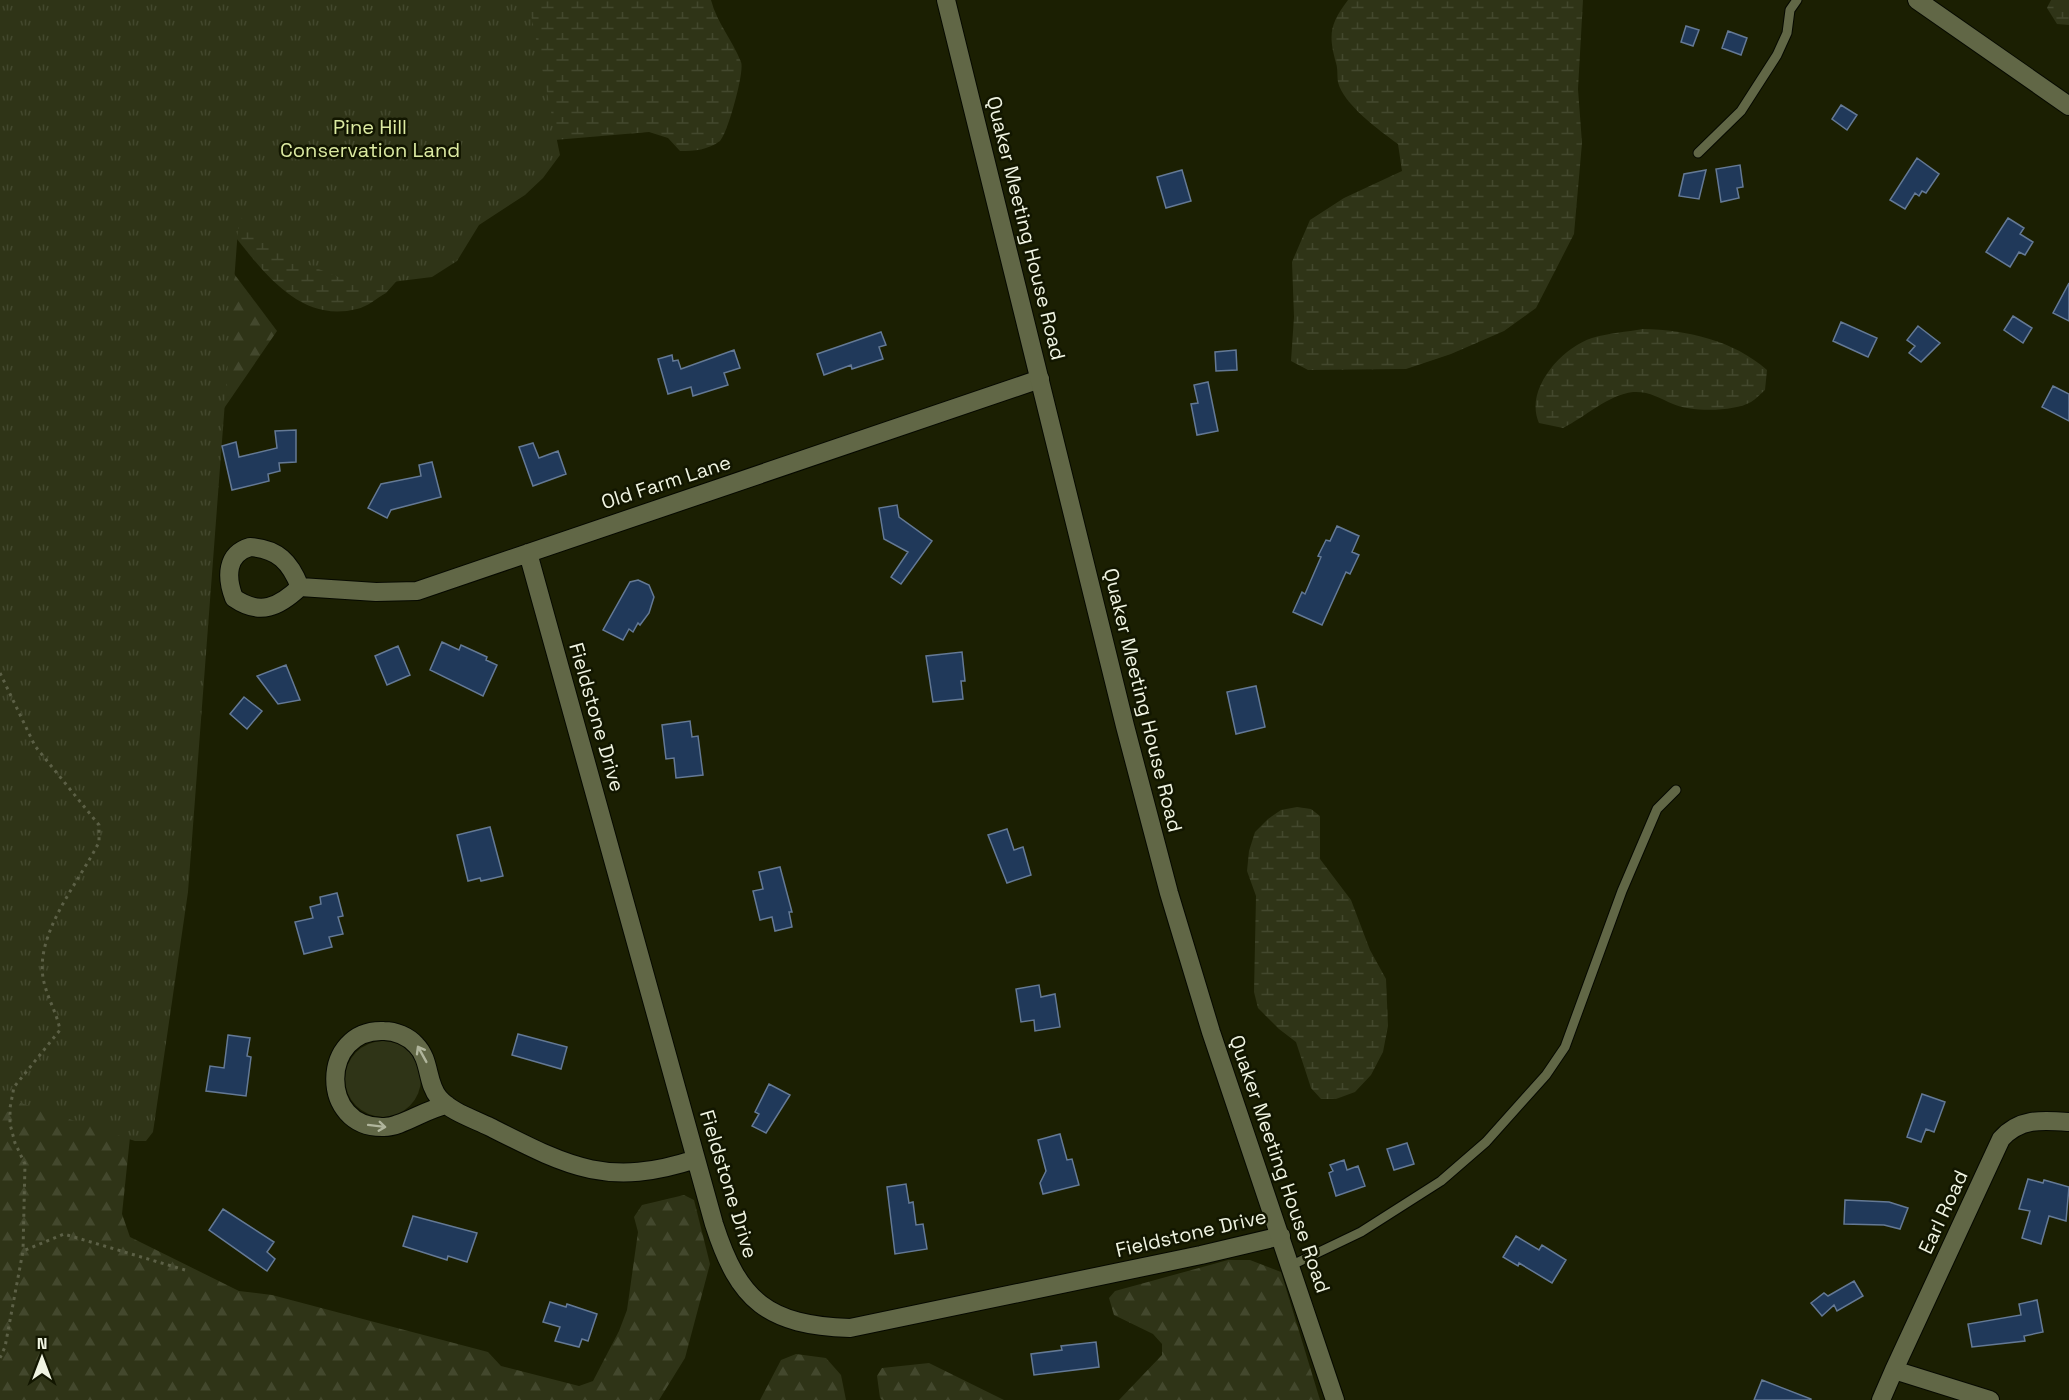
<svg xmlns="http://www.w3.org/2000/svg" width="2069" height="1400" font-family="'Space Grotesk',sans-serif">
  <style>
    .green { fill: #2f3417 }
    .forest { fill: url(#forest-firs) }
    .wetland { fill: url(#wetland-marsh) }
    .park { fill: url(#park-tufts) }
    .building { fill: #20395a; stroke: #647995; stroke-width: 1.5 }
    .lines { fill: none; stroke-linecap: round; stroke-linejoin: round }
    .lane-casing { stroke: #060900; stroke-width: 11 }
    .street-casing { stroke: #060900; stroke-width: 20 }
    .secondary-casing { stroke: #060900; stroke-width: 20 }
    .path { stroke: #5c6046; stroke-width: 3; stroke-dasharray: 3 4.5; stroke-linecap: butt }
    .lane { stroke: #616746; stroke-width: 9 }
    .street { stroke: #616746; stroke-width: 18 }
    .secondary { stroke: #616746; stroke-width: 18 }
    .oneway { stroke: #b0b59c }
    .labels { text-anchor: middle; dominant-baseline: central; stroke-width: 5; stroke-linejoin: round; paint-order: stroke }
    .park-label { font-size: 20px; fill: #dceaa1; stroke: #121600 }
    .street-label { font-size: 20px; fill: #f0f4e2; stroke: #121600 }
  </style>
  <defs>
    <pattern id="forest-firs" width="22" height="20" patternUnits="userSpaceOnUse" patternTransform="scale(1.5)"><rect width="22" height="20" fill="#2f3417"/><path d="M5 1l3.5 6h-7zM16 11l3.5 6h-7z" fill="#43482d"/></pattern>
    <pattern id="wetland-marsh" width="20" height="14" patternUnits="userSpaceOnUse" patternTransform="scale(1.5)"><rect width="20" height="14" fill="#2f3417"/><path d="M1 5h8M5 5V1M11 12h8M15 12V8" fill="none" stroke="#43482d"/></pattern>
    <pattern id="park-tufts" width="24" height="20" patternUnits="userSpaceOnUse" patternTransform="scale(1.5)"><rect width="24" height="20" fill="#2f3417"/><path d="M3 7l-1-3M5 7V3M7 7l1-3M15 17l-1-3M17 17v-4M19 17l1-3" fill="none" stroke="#43482d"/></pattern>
  </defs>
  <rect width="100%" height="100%" fill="#1b1f02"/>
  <path class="green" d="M345 1079a38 38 0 1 1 76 0a38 38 0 1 1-76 0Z"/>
  <path class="forest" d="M 0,0 L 6,0 L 72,58 L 277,331 L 203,439 L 122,1214 L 130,1237 L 239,1291 L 272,1295 L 488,1352 L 501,1366 L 579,1386 L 593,1381 L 619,1331 L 627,1310 L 638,1232 L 634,1217 L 642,1205 L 684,1195 L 694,1200 L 710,1264 L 685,1358 L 659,1400 L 0,1400 Z
    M 1228,1260 L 1250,1260 L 1281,1272 L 1320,1400 L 1119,1400 L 1162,1355 L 1162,1344 L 1153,1334 L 1114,1315 L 1109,1298 L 1115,1291 Z
    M 796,1354 L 826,1358 L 841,1375 L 846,1400 L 760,1400 L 781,1360 Z
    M 929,1363 L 1004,1400 L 882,1400 L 880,1398 L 877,1376 L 882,1368 Z"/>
  <path class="wetland" d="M 317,0 L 711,0 C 717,23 733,41 741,62 C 745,72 727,135 720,141 C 708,150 695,151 680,151 L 668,138 L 649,132 L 519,143 L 386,293 C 377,298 367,307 357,309 C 297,324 261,268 228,228 Z
    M 1348,0 L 1583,0 L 1578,89 L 1582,143 L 1574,234 L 1536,308 L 1504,331 L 1451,354 L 1406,369 L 1308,370 L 1291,361 L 1294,317 L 1292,262 L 1310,220 L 1344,198 L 1402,171 L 1398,144 C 1380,131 1343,104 1338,82 C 1337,76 1338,69 1336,63 C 1328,34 1330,24 1348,0 Z
    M 2051,0 L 2069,0 L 2069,25 L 2057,24 L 2047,8 Z
    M 1643,329 C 1687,330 1733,340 1767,370 L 1765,390 C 1760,394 1756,399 1751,402 C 1734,412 1690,412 1673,404 C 1659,398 1649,391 1633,392 C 1608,395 1585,417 1563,428 L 1539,423 C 1524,390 1561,348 1592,338 C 1608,333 1627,332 1643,329 Z
    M 1297,807 L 1311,809 L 1320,816 L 1320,859 L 1351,900 L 1370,950 L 1386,979 L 1388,1026 L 1383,1052 L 1371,1075 L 1355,1092 L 1336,1099 L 1321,1099 L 1311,1088 L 1296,1042 L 1279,1029 L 1258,1008 L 1254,992 L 1256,896 L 1247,871 L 1249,851 L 1255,832 L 1268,819 L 1281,810 Z"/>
  <path class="park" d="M 0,0 L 528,0 L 560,155 L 543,178 L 525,195 L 479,225 L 457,261 L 432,277 L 360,286 L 287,256 L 239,216 L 188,892 L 153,1132 L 146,1141 L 135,1141 L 0,1096 Z"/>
  <path class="building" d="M 1686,26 L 1699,30 L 1693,46 L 1681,42 Z
    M 1728,31 L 1747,38 L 1741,55 L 1722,48 Z
    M 1841,105 L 1857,115 L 1847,130 L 1832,119 Z
    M 1917,158 L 1939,174 L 1926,193 L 1922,191 L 1919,196 L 1915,193 L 1905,209 L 1890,200 Z
    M 1740,165 L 1743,187 L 1737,188 L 1739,198 L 1721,202 L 1716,169 Z
    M 1182,170 L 1191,201 L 1166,208 L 1157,177 Z
    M 1706,170 L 1699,199 L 1679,196 L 1684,174 Z
    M 2008,218 L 2024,228 L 2020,234 L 2033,242 L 2025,255 L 2019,252 L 2010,267 L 1986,252 Z
    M 2069,283 L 2069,321 L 2053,313 Z
    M 2013,316 L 2032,328 L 2023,343 L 2004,330 Z
    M 1841,322 L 1877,338 L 1868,357 L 1833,341 Z
    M 1918,326 L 1940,343 L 1921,362 L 1909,353 L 1915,346 L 1907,340 Z
    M 881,332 L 886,345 L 879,347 L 883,359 L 852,369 L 851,365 L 824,375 L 817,354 Z
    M 734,350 L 740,368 L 724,373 L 728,385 L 693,396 L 691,387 L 668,394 L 658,359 L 672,355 L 673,361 L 678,360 L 681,369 Z
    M 1236,350 L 1237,370 L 1216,371 L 1215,352 Z
    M 1208,382 L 1218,431 L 1197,435 L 1191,404 L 1198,403 L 1194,385 Z
    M 2053,386 L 2069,394 L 2069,421 L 2042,407 Z
    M 296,430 L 296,462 L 279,463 L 280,471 L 268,474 L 269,481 L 232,490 L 222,446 L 236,442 L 239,457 L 277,448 L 275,431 Z
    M 533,443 L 539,458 L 558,451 L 566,474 L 533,486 L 519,447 Z
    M 432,462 L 441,497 L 391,510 L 387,518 L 368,508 L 381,484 L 421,476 L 419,465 Z
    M 897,505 L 899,517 L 932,541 L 901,584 L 891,577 L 908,552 L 884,539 L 879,508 Z
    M 1337,526 L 1359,536 L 1352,552 L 1359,555 L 1350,574 L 1346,572 L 1322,625 L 1293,612 L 1302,592 L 1305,594 L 1321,557 L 1318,556 L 1326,540 L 1330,541 Z
    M 638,580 L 649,585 L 654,597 L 649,613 L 640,625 L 638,623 L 633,632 L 629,629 L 623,640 L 603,630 L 630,582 Z
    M 442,642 L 459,650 L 461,645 L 487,657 L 486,660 L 497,665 L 483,696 L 430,670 Z
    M 398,646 L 410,675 L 387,685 L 375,656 Z
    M 962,652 L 965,681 L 961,681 L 963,699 L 933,702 L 926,656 Z
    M 286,665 L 300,700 L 278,704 L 257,676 Z
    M 1256,686 L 1265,727 L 1236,734 L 1227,692 Z
    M 244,697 L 262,711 L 247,729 L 230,714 Z
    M 690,721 L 692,737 L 698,736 L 703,775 L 676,778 L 674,758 L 666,759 L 662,725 Z
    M 490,827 L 503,876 L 481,881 L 480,878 L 468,881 L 457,835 Z
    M 1007,829 L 1014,850 L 1023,847 L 1031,875 L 1007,883 L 988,835 Z
    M 780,867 L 792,912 L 789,912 L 792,927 L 775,931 L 772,917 L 760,920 L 753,891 L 763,889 L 759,872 Z
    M 337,893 L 343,916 L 338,917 L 343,934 L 329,937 L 332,947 L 304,954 L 295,922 L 313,918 L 310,907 L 321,904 L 320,897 Z
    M 1039,985 L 1041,997 L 1055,994 L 1060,1027 L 1035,1031 L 1034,1020 L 1021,1022 L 1016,989 Z
    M 518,1034 L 567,1047 L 561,1069 L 512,1055 Z
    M 228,1035 L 250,1038 L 247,1056 L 251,1057 L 246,1096 L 206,1091 L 210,1066 L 224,1068 Z
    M 769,1084 L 790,1095 L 766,1133 L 752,1126 L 759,1114 L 755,1112 Z
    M 1922,1094 L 1945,1102 L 1934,1132 L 1926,1129 L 1921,1142 L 1907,1137 Z
    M 1060,1134 L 1067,1160 L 1072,1159 L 1079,1185 L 1043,1194 L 1040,1183 L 1046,1171 L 1038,1140 Z
    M 1407,1143 L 1414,1164 L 1394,1170 L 1387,1149 Z
    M 1344,1160 L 1347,1170 L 1358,1166 L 1365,1186 L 1336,1196 L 1329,1173 L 1333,1171 L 1330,1165 Z
    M 2028,1179 L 2043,1183 L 2044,1180 L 2069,1187 L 2066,1221 L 2049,1216 L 2041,1244 L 2022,1238 L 2030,1211 L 2019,1209 Z
    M 906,1184 L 909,1203 L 913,1202 L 916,1225 L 923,1224 L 927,1249 L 895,1254 L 887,1187 Z
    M 1845,1200 L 1889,1202 L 1908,1208 L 1900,1229 L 1884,1225 L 1844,1224 Z
    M 223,1209 L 274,1242 L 267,1252 L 275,1259 L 267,1271 L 209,1230 Z
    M 413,1216 L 477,1233 L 467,1262 L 448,1256 L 447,1260 L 403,1246 Z
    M 1516,1236 L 1539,1250 L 1542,1245 L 1566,1260 L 1552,1283 L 1519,1263 L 1518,1266 L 1503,1257 Z
    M 1854,1281 L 1863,1296 L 1837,1311 L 1834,1305 L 1822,1316 L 1811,1303 L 1824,1293 L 1828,1296 Z
    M 2037,1300 L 2043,1332 L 2024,1336 L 2025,1341 L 1972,1347 L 1968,1324 L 2021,1315 L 2019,1304 Z
    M 550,1302 L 566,1307 L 567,1304 L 597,1314 L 588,1341 L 582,1339 L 579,1347 L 555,1341 L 560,1327 L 543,1322 Z
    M 1096,1342 L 1099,1367 L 1034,1375 L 1031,1354 L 1062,1350 L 1061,1346 Z
    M 1762,1380 L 1811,1399 L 1811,1400 L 1754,1400 Z"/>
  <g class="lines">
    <g class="lane-casing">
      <path id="lane" d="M 1698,153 L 1741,111 L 1777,55 L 1787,33 L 1790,10 L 1797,0
        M 1290,1266 L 1361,1232 L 1441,1181 L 1486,1142 L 1546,1075 L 1565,1047 L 1622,891 L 1657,809 L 1676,790"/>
    </g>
    <g class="street-casing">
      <path id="street" d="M 250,547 C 278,549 290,562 300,587 C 279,607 260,616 234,598 C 226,577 226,554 250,547 Z
        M 528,553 L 714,1224 C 739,1302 768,1325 850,1328 L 1201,1255 L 1281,1236
        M 300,587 L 376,592 L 417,591 L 1040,379
        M 447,1105 C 425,1109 402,1127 384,1127 C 318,1129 320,1028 384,1031 C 395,1031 408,1036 416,1045 C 431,1060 426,1083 439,1098 C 451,1112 474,1119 490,1127 C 569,1167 608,1188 696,1159
        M 1881,1400 L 1894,1370
        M 1990,1400 L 1894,1370 L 2001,1139 C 2020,1118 2042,1120 2069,1122"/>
    </g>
    <g class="secondary-casing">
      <path id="secondary" d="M 946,0 L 1125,726 L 1169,893 L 1211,1032 L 1335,1400
        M 1917,0 L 2069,106"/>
    </g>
    <path class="path" d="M 0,673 L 35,746 L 99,825 L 99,842 C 79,883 30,938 45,986 C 49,1001 57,1014 60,1030 L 14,1087 L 10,1108 L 10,1124 L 15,1143 L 25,1164 L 23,1251
      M 0,1358 L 5,1347 L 23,1251 L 64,1234 L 185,1270"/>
    <use href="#lane" class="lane"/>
    <use href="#street" class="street"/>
    <use href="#secondary" class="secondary"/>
  </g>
  <defs><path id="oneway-shaft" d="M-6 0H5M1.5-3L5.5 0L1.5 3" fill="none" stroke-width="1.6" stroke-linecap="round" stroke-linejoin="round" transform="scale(1.5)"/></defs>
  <g class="oneway">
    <use href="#oneway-shaft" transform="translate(422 1054) rotate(-119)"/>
    <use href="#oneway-shaft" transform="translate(377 1126) rotate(7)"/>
  </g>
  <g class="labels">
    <g class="park-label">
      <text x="370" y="127">Pine Hill<tspan x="370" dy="23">Conservation Land</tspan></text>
    </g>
    <g class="street-label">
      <text transform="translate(1026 228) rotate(76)">Quaker Meeting House Road</text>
      <text transform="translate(666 482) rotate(-18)">Old Farm Lane</text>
      <text transform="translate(1143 700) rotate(76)">Quaker Meeting House Road</text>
      <text transform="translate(597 717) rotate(74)">Fieldstone Drive</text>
      <text transform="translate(1280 1164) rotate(71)">Quaker Meeting House Road</text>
      <text transform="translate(729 1184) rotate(73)">Fieldstone Drive</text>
      <text transform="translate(1943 1212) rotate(-65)">Earl Road</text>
      <text transform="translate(1191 1233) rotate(-13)">Fieldstone Drive</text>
    </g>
  </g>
  <g transform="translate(42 1358)" stroke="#121600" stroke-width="4.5" paint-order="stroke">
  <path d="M0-4.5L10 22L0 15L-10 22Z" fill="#f0f4e2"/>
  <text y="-9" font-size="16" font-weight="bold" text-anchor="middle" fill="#f0f4e2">N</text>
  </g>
</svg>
